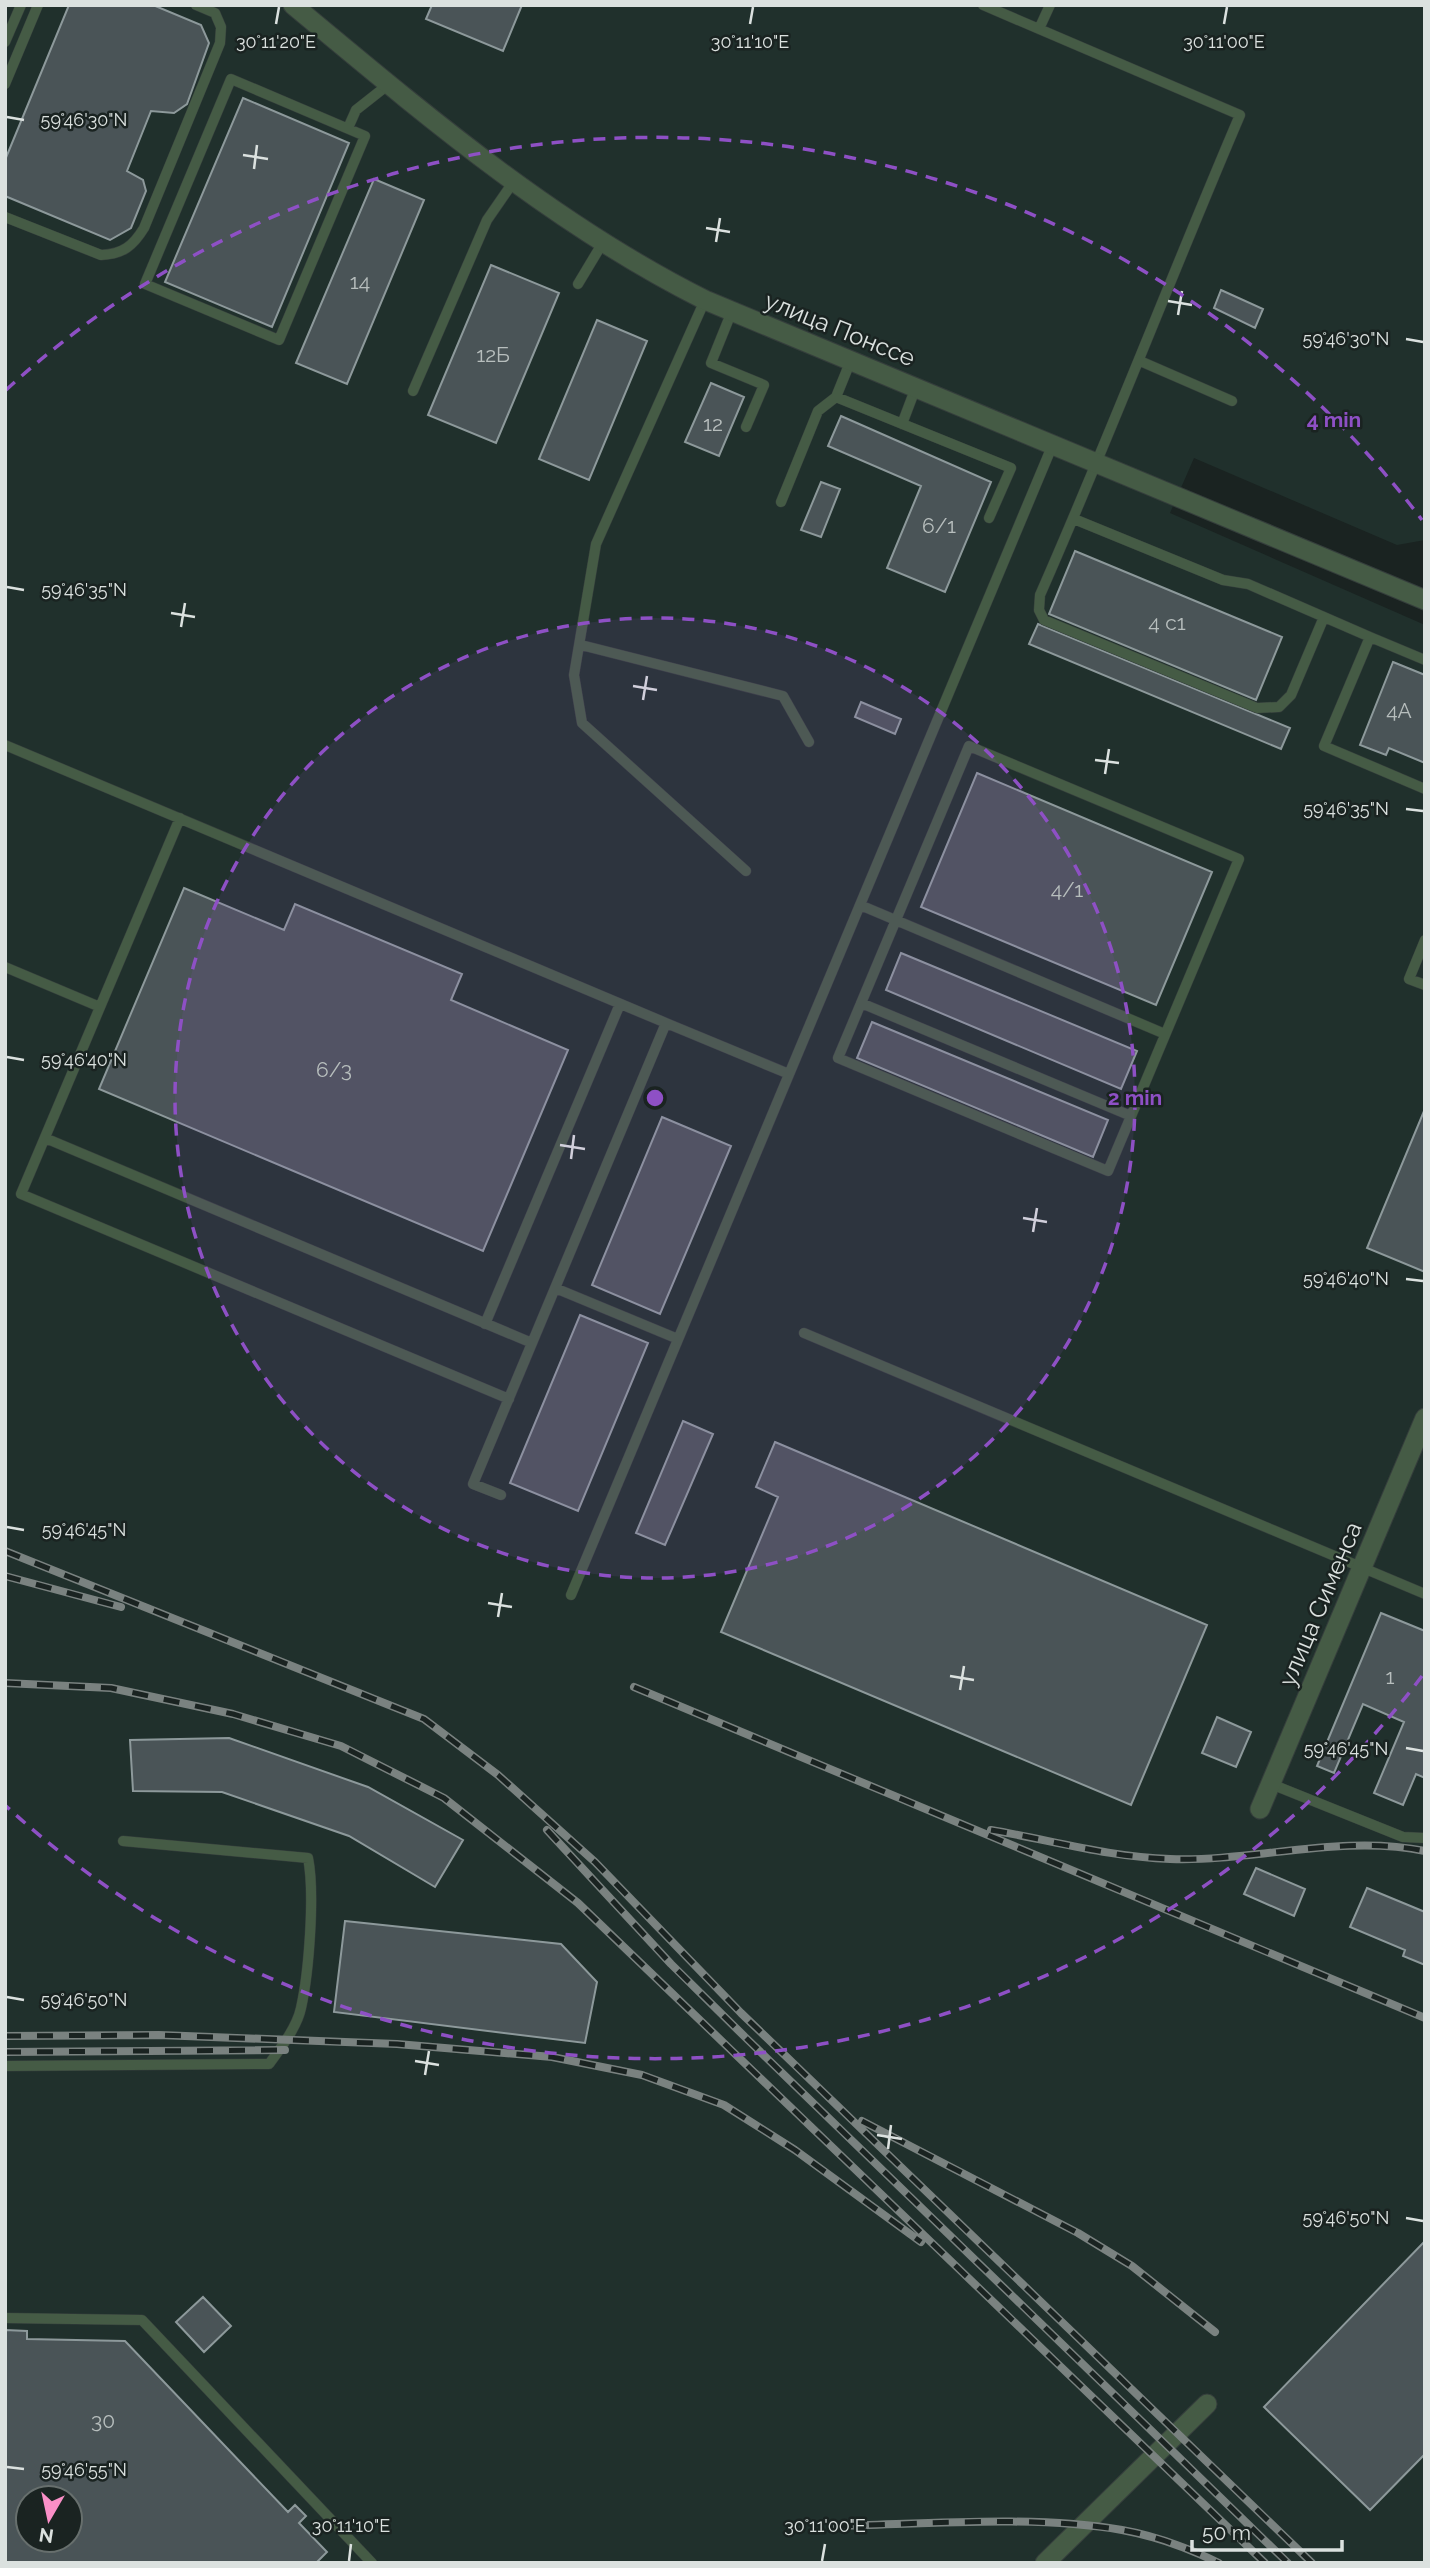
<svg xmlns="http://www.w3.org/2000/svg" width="1430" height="2568" font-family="Raleway,sans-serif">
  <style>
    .built { fill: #20302c; fill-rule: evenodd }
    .building { fill: #4a5457; stroke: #8d999b; stroke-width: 2; fill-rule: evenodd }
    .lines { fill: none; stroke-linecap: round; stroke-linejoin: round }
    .lane-casing { stroke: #353e3c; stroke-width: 11 }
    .street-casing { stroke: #353e3c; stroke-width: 21 }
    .lane { stroke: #455b45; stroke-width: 10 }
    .street { stroke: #455b45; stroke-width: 19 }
    .rail-casing { stroke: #7a8280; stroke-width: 8 }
    .rail { stroke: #1a2321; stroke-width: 5; stroke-dasharray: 16; stroke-linecap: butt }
    .ticks { fill: none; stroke: #dbe1df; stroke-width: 2.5 }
    .ring { fill: none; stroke: #8e50c5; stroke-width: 3.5; stroke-dasharray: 12 9 }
    .labels { text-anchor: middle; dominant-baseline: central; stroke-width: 5; stroke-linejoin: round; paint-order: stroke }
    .number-label { font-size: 21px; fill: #b7bebd }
    .street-label { font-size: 24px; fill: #dbe1df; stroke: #1a2321 }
    .ticks-label { font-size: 18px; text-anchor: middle; fill: #dbe1df; stroke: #1a2321; stroke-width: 5; stroke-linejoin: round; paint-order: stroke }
    .centre { fill: #8e50c5; stroke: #1a2321; stroke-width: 3.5 }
    .ring-label { font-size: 21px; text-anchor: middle; font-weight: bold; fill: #8e50c5; stroke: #1a2321; stroke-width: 5; stroke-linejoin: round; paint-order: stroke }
  </style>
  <rect width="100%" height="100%" fill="#1a2321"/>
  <path class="built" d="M 5,5 L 1425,5 L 1425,540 L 1397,545 L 1194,458 L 1170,513 L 1425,625 L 1425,2563 L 5,2563 ZM 28,2498 L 70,2498 L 70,2540 L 28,2540 Z"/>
  <path class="building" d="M 69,5 L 153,5 L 201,25 L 209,43 L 187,104 L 174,113 L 151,111 L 127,171 L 143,180 L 146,191 L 131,228 L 110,240 L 5,196 L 5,160 Z
    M 432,5 L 522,5 L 503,51 L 426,19 Z
    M 243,98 L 349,143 L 272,327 L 165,282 Z
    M 374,179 L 424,200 L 347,384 L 296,363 Z
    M 491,265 L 559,293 L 496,443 L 428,415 Z
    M 1221,290 L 1263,309 L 1255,328 L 1214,308 Z
    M 597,320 L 647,341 L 589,480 L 539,459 Z
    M 711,383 L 744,397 L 719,456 L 685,442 Z
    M 841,416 L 991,482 L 945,592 L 887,568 L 921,486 L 828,446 Z
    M 821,482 L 840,489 L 821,537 L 801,530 Z
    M 1075,551 L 1282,637 L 1256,700 L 1049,614 Z
    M 1038,624 L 1290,728 L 1281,749 L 1029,644 Z
    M 1393,662 L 1425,675 L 1425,763 L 1389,748 L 1386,755 L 1360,745 Z
    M 861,702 L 901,719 L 895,734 L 855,717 Z
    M 977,773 L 1212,872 L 1156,1005 L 921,907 Z
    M 184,888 L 284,930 L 295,904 L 462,974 L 451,1000 L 568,1050 L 483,1251 L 99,1089 Z
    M 901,953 L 1137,1051 L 1121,1089 L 886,990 Z
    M 872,1022 L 1108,1120 L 1093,1157 L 857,1058 Z
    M 1424,1111 L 1425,1111 L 1425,1272 L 1367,1248 Z
    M 662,1117 L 731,1146 L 660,1314 L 592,1285 Z
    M 580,1315 L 648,1343 L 578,1511 L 510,1483 Z
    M 683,1421 L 713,1434 L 665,1545 L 636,1533 Z
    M 775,1442 L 1207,1625 L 1131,1805 L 721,1632 L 778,1497 L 756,1487 Z
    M 1381,1613 L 1425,1631 L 1425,1778 L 1416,1774 L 1403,1805 L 1374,1793 L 1404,1722 L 1363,1704 L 1334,1773 L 1317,1766 Z
    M 1217,1717 L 1251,1732 L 1236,1767 L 1202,1753 Z
    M 229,1738 L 368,1787 L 463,1840 L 435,1887 L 349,1836 L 222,1792 L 133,1791 L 130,1740 Z
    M 1256,1868 L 1305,1889 L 1294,1916 L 1244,1894 Z
    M 1367,1888 L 1425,1912 L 1425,1965 L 1403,1956 L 1405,1950 L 1350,1927 Z
    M 345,1921 L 561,1944 L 597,1982 L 585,2043 L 334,2012 Z
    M 1425,2241 L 1425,2454 L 1370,2510 L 1264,2407 Z
    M 203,2297 L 231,2326 L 204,2352 L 176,2322 Z
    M 5,2330 L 27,2331 L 27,2339 L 125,2341 L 288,2512 L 295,2505 L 306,2516 L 299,2523 L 327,2552 L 316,2563 L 5,2563 ZM 28,2498 L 70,2498 L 70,2540 L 28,2540 Z"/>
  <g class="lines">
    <g class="lane-casing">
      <path id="lane" d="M 983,5 L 1240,115 C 1172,274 1110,436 1040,595 L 1039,610 L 1044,620 L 1257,708 L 1279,707 L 1291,695 L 1324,617
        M 1039,29 L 1050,5
        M 5,42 L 21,5
        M 231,79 L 365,136 L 279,340 L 145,284 Z
        M 5,84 L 38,5
        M 348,128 L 356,110 L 389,84
        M 5,217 L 101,255 C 123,254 133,246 144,228 L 220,43 L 221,27 L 215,13 L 196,5
        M 578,284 L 602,244
        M 705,300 L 596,544 L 574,675 L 582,723 L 746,871
        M 732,311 L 711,363 L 764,385 L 746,427
        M 1140,361 L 1232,401
        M 413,391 L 487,220 L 514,181
        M 836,397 L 1011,468 L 989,518
        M 902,424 L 916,387
        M 781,502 L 818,411 L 836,397 L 851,360
        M 1074,519 L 1223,580 L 1248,584 L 1370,637
        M 581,645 L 783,696 L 809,742
        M 1425,660 L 1370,637 L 1324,746 L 1425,789
        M 5,745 L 666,1023
        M 969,746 L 1239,859 L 1108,1171 L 838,1058 Z
        M 180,818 L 21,1194 L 509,1399
        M 860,905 L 1165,1034
        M 1425,940 L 1409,979 L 1425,985
        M 5,967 L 100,1007
        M 861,1003 L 1131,1116
        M 45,1138 L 532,1343
        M 555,1288 L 678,1339
        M 485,1324 L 620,1004
        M 804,1333 L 1425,1594
        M 501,1495 L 473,1484 L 666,1023 L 789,1074
        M 571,1595 L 1053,444
        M 1271,1784 L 1403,1837 L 1425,1838
        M 5,2066 L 269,2064 C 281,2048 297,2027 301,2008 C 309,1972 315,1893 308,1858 L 123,1841
        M 5,2318 L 142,2320 L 372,2563"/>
    </g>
    <g class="street-casing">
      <path id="street" d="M 293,5 C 423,113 553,224 705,300 L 1425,600
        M 1260,1809 L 1425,1418
        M 1045,2563 L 1207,2404"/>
    </g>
    <use href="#lane" class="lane"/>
    <use href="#street" class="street"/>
    <g class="rail-casing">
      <path id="rail" d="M 5,1551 L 424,1719 L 498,1775 L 595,1862 L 741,2013 L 1312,2563
        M 5,1576 L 121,1607
        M 5,1683 L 111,1688 L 233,1714 L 341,1746 L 444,1798 L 578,1903 L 1265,2563
        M 634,1687 L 1425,2018
        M 547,1830 L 671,1964 L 745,2037 L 1288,2563
        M 991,1830 C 1051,1840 1108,1857 1170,1859 C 1254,1862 1341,1834 1425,1851
        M 5,2036 L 159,2035 L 397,2044 L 552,2057 L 642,2075 L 724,2105 L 795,2150 L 921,2242
        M 5,2052 L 285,2050
        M 862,2121 L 1078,2233 L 1132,2266 L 1215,2332
        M 837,2526 C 926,2524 1035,2515 1122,2530 C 1156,2536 1188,2548 1219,2563"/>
    </g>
    <use href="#rail" class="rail"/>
  </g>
  <path class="ticks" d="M 276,24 L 279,7M 750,24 L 753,7M 1224,24 L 1227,7M 7,117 L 24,120M 243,155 L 268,159M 254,169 L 257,145M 706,228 L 730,232M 716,242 L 720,218M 1168,301 L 1192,305M 1178,315 L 1182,291M 1406,339 L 1423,342M 7,587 L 24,590M 171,613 L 195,617M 181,627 L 185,603M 633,686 L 657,690M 643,700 L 647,676M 1095,760 L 1119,763M 1105,774 L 1109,749M 1406,809 L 1423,811M 7,1057 L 24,1060M 560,1145 L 585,1149M 571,1159 L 574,1135M 1023,1218 L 1047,1222M 1033,1232 L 1037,1208M 1406,1279 L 1423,1281M 7,1527 L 24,1530M 488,1603 L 512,1607M 498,1617 L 502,1593M 950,1676 L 974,1680M 960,1690 L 964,1666M 1406,1748 L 1423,1751M 7,1997 L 24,2000M 415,2061 L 439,2065M 425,2075 L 429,2051M 877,2135 L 902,2139M 888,2149 L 891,2125M 1406,2218 L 1423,2221M 7,2467 L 24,2469M 349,2561 L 351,2544M 822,2561 L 825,2544"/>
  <circle cx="655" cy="1098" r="480" fill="#8e50c5" fill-opacity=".12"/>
  <g class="ring">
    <circle cx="655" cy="1098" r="480"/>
    <path d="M1422 1676A960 960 0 0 1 6 1806M6 390A960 960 0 0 1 1422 520"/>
  </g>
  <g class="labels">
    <g class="number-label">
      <text x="360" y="281">14</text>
      <text x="493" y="354">12Б</text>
      <text x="713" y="423">12</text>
      <text x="939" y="525">6/1</text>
      <text x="1167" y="622">4 с1</text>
      <text x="1399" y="710">4А</text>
      <text x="1067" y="889">4/1</text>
      <text x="334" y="1069">6/3</text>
      <text x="1390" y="1676">1</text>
      <text x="103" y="2420">30</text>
    </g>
    <g class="street-label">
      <text transform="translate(840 329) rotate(22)">улица Понссе</text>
      <text transform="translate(1320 1604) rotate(-67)">улица Сименса</text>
    </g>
  </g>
  <g class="ticks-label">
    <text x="276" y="48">30°11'20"E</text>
    <text x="750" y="48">30°11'10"E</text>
    <text x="1224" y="48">30°11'00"E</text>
    <text x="84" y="126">59°46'30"N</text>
    <text x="1346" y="345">59°46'30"N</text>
    <text x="84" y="596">59°46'35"N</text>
    <text x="1346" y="815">59°46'35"N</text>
    <text x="84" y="1066">59°46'40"N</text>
    <text x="1346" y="1285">59°46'40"N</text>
    <text x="84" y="1536">59°46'45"N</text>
    <text x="1346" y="1755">59°46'45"N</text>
    <text x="84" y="2006">59°46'50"N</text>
    <text x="1346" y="2224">59°46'50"N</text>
    <text x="84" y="2476">59°46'55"N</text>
    <text x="351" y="2532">30°11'10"E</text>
    <text x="825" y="2532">30°11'00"E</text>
  </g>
  <circle cx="655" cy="1098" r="10" class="centre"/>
  <g class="ring-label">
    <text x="1334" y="427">4 min</text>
    <text x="1135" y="1105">2 min</text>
  </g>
  <rect width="1430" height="2568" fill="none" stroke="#dbe1df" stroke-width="14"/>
  <g transform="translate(49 2519) rotate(189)"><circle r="33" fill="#1a2321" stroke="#676f6d" stroke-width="2"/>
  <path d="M0-5L12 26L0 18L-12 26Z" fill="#fa8fc7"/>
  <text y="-10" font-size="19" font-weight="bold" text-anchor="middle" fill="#dbe1df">N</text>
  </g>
  <path d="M1192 2540v10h150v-10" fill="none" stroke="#dbe1df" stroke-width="3.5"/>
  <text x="1202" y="2540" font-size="21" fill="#dbe1df" stroke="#1a2321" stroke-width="5" paint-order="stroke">50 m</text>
</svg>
